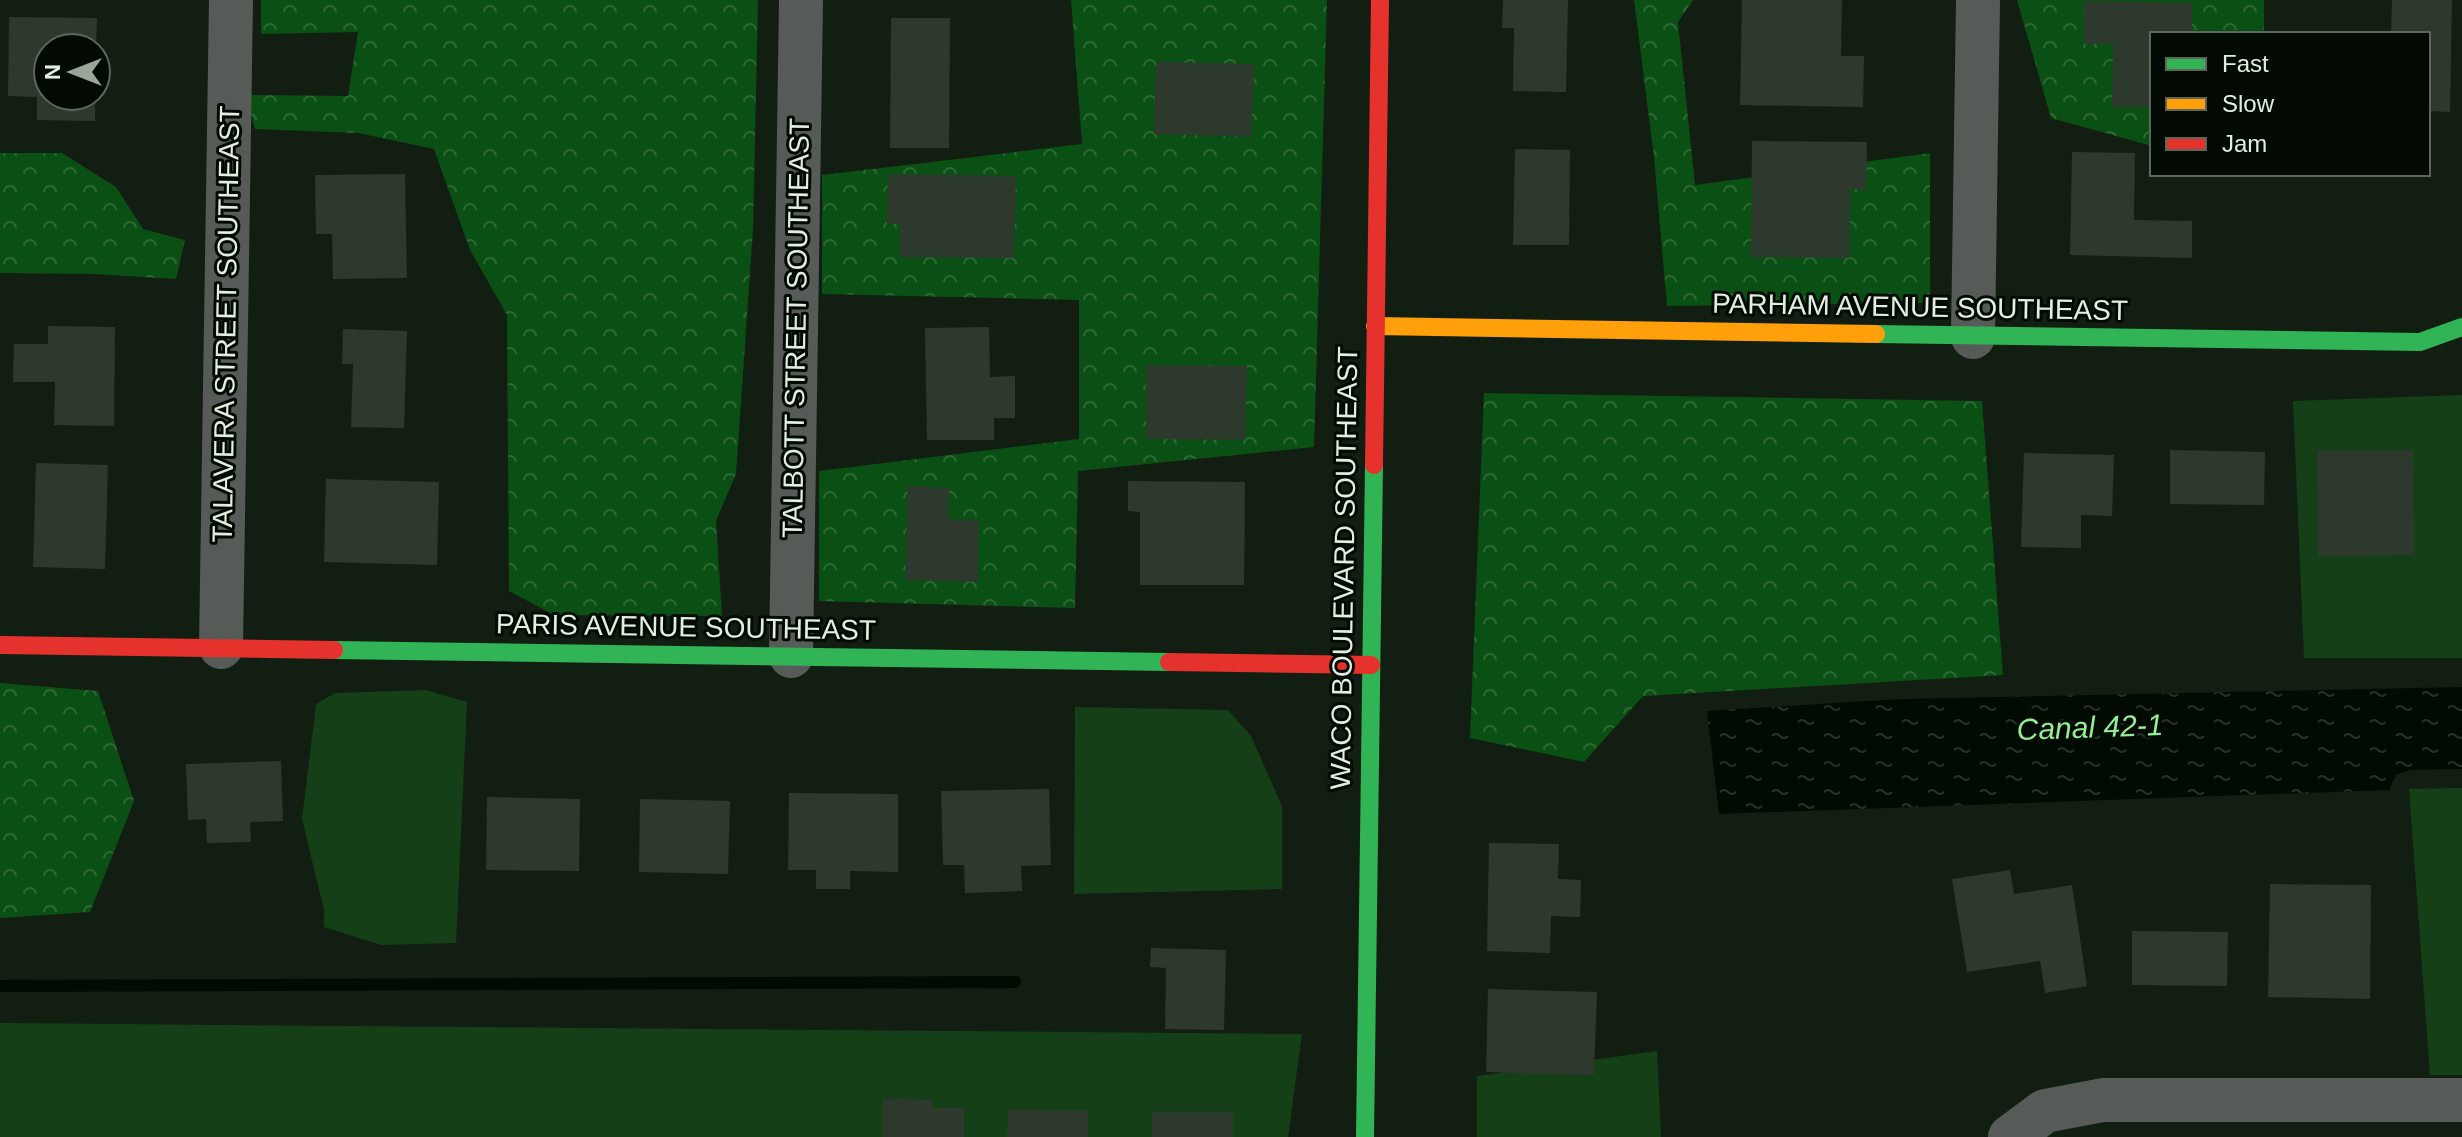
<svg xmlns="http://www.w3.org/2000/svg" width="2462" height="1137" font-family="Helvetica,sans-serif">
  <style>
    .grass { fill: #153f17 }
    .forest { fill: url(#forest-crowns) }
    .water { fill: url(#water-ripples) }
    .lines { fill: none; stroke-linecap: round; stroke-linejoin: round }
    .stream { stroke: #020b02; stroke-width: 12 }
    .building { fill: #2e392e }
    .street { stroke: #575b57; stroke-width: 44 }
    .fast { stroke: #30b455; stroke-width: 18 }
    .slow { stroke: #ff9f0a; stroke-width: 18 }
    .jam { stroke: #e5322d; stroke-width: 18 }
    .labels { text-anchor: middle; dominant-baseline: central; stroke-width: 6; stroke-linejoin: round; paint-order: stroke }
    .street-label { font-size: 28px; fill: #e1efe0; stroke: #030a03 }
    .water-label { font-size: 30px; font-style: italic; fill: #93ef93; stroke: #030a03 }
  </style>
  <defs>
    <pattern id="forest-crowns" width="20" height="18" patternUnits="userSpaceOnUse" patternTransform="scale(2)"><rect width="20" height="18" fill="#0a4f13"/><path d="M2 6a3 3 0 1 1 6 0M12 15a3 3 0 1 1 6 0" fill="none" stroke="#2d6935"/></pattern>
    <pattern id="water-ripples" width="26" height="14" patternUnits="userSpaceOnUse" patternTransform="scale(2)"><rect width="26" height="14" fill="#020b02"/><path d="M2 4q2-2 4 0t4 0M15 11q2-2 4 0t4 0" fill="none" stroke="#272f27"/></pattern>
  </defs>
  <rect width="100%" height="100%" fill="#121e12"/>
  <path class="grass" d="M 2462,395 L 2462,658 L 2304,658 L 2293,401 Z
    M 426,690 L 467,702 L 456,943 L 381,945 L 324,927 L 324,910 L 302,819 L 316,704 L 335,693 Z
    M 1075,707 L 1228,710 L 1251,736 L 1282,806 L 1282,889 L 1074,894 Z
    M 2462,788 L 2462,1075 L 2430,1075 L 2409,789 Z
    M 0,1023 L 1302,1034 L 1288,1137 L 0,1137 Z
    M 1657,1051 L 1661,1137 L 1477,1137 L 1477,1076 Z"/>
  <path class="forest" d="M 261,0 L 758,0 L 753,230 L 736,474 L 716,521 L 722,616 L 554,615 L 509,591 L 507,315 L 470,250 L 434,149 L 358,133 L 255,129 L 246,95 L 348,96 L 358,32 L 261,34 Z
    M 1071,0 L 1327,0 L 1314,447 L 1078,471 L 1075,608 L 819,601 L 819,471 L 1079,439 L 1079,300 L 822,294 L 822,175 L 1082,144 Z
    M 1634,0 L 1693,0 L 1678,22 L 1695,185 L 1930,153 L 1930,303 L 1667,306 L 1654,157 Z
    M 2017,0 L 2264,0 L 2264,34 L 2152,34 L 2152,146 L 2051,118 Z
    M 0,153 L 62,153 L 116,187 L 143,229 L 185,240 L 176,279 L 94,274 L 0,273 Z
    M 1484,393 L 1982,401 L 2003,675 L 1643,696 L 1584,762 L 1470,738 Z
    M 0,683 L 98,691 L 134,801 L 90,912 L 0,918 Z"/>
  <path class="water" d="M 2462,687 L 2462,769 L 2409,770 L 2396,775 L 2389,790 L 1719,814 L 1707,711 L 1901,699 Z"/>
  <g class="lines">
    <path class="stream" d="M 0,986 L 1015,982"/>
  </g>
  <path class="building" d="M 1503,0 L 1568,0 L 1566,92 L 1513,91 L 1514,28 L 1502,28 Z
    M 1742,0 L 1842,0 L 1841,56 L 1864,56 L 1863,107 L 1740,105 Z
    M 2392,0 L 2452,0 L 2450,112 L 2428,111 L 2428,34 L 2391,34 Z
    M 2084,1 L 2192,3 L 2192,31 L 2210,31 L 2210,34 L 2152,34 L 2152,107 L 2112,107 L 2113,44 L 2084,44 Z
    M 9,17 L 97,18 L 96,48 L 48,48 L 48,96 L 95,96 L 95,121 L 37,120 L 37,97 L 8,96 Z
    M 891,18 L 950,18 L 949,148 L 890,148 Z
    M 1156,62 L 1254,64 L 1251,137 L 1154,134 Z
    M 1752,141 L 1867,142 L 1866,190 L 1850,189 L 1849,258 L 1751,257 Z
    M 1515,149 L 1570,150 L 1569,245 L 1513,245 Z
    M 2072,152 L 2135,153 L 2134,220 L 2192,221 L 2192,258 L 2070,255 Z
    M 405,174 L 407,278 L 333,279 L 332,234 L 316,234 L 315,175 Z
    M 888,174 L 1016,176 L 1014,258 L 900,257 L 900,224 L 887,224 Z
    M 48,326 L 115,327 L 114,426 L 54,425 L 55,382 L 13,382 L 14,344 L 48,344 Z
    M 989,327 L 990,377 L 1015,376 L 1015,418 L 994,418 L 994,440 L 927,440 L 925,328 Z
    M 343,329 L 407,331 L 404,428 L 351,427 L 353,364 L 342,364 Z
    M 1146,365 L 1247,366 L 1245,440 L 1146,439 Z
    M 2170,450 L 2265,452 L 2264,505 L 2170,504 Z
    M 2317,450 L 2413,450 L 2414,555 L 2318,556 Z
    M 2024,453 L 2114,455 L 2112,516 L 2081,515 L 2081,548 L 2021,547 Z
    M 36,463 L 108,465 L 105,569 L 33,567 Z
    M 326,479 L 439,482 L 437,565 L 324,562 Z
    M 1128,481 L 1245,482 L 1244,585 L 1140,585 L 1140,512 L 1128,511 Z
    M 908,486 L 949,488 L 948,519 L 979,520 L 978,582 L 905,580 Z
    M 281,761 L 283,821 L 250,822 L 251,842 L 207,843 L 206,819 L 188,820 L 186,764 Z
    M 1049,789 L 1051,865 L 1021,866 L 1022,891 L 965,893 L 964,865 L 943,865 L 941,791 Z
    M 789,793 L 898,794 L 898,872 L 850,871 L 850,889 L 816,889 L 816,870 L 788,870 Z
    M 487,797 L 580,799 L 579,871 L 486,870 Z
    M 640,799 L 730,801 L 728,874 L 639,872 Z
    M 1489,843 L 1559,844 L 1558,879 L 1581,880 L 1580,917 L 1551,916 L 1550,953 L 1487,951 Z
    M 2010,870 L 2014,894 L 2072,885 L 2087,986 L 2045,993 L 2040,961 L 1967,972 L 1952,879 Z
    M 2270,884 L 2371,885 L 2370,999 L 2268,997 Z
    M 2132,931 L 2228,932 L 2227,986 L 2132,985 Z
    M 1151,948 L 1226,950 L 1224,1030 L 1165,1029 L 1166,968 L 1150,967 Z
    M 1488,989 L 1597,992 L 1594,1075 L 1486,1072 Z
    M 883,1099 L 932,1100 L 932,1108 L 964,1108 L 964,1137 L 883,1137 Z
    M 1008,1110 L 1088,1111 L 1088,1137 L 1007,1137 Z
    M 1152,1112 L 1233,1112 L 1233,1137 L 1152,1137 Z"/>
  <g class="lines">
    <path class="street" d="M 1973,337 L 1978,0
      M 221,647 L 231,0
      M 791,656 L 801,0
      M 2010,1137 L 2045,1111 L 2103,1100 L 2462,1100"/>
    <path class="fast" d="M 1876,334 L 2420,342 L 2462,327
      M 334,650 L 1169,662
      M 1365,1137 L 1374,465"/>
    <path class="slow" d="M 1375,326 L 1876,334"/>
    <path class="jam" d="M 1374,465 L 1380,0
      M 0,645 L 334,650
      M 1169,662 L 1371,665"/>
  </g>
  <g class="labels">
    <g class="street-label">
      <text transform="translate(1920 307) rotate(1)">PARHAM AVENUE SOUTHEAST</text>
      <text transform="translate(226 324) rotate(-89)">TALAVERA STREET SOUTHEAST</text>
      <text transform="translate(796 328) rotate(-89)">TALBOTT STREET SOUTHEAST</text>
      <text transform="translate(1344 568) rotate(-89)">WACO BOULEVARD SOUTHEAST</text>
      <text transform="translate(686 627) rotate(1)">PARIS AVENUE SOUTHEAST</text>
    </g>
    <g class="water-label">
      <text transform="translate(2090 727) rotate(-2)">Canal 42-1</text>
    </g>
  </g>
  <rect x="2150" y="32" width="280" height="144" fill="#030a03" stroke="#5c665b" stroke-width="2"/>
  <rect x="2166" y="58" width="40" height="12" fill="#30b455" stroke="#5c665b" stroke-width="2"/>
  <text x="2222" y="72" font-size="24" fill="#e1efe0">Fast</text>
  <rect x="2166" y="98" width="40" height="12" fill="#ff9f0a" stroke="#5c665b" stroke-width="2"/>
  <text x="2222" y="112" font-size="24" fill="#e1efe0">Slow</text>
  <rect x="2166" y="138" width="40" height="12" fill="#e5322d" stroke="#5c665b" stroke-width="2"/>
  <text x="2222" y="152" font-size="24" fill="#e1efe0">Jam</text>
  <g transform="translate(72 72) rotate(270)"><circle r="38" fill="#030a03" stroke="#5c665b" stroke-width="2"/>
  <path d="M0-6L14 30L0 20L-14 30Z" fill="#99a698"/>
  <text y="-12" font-size="22" font-weight="bold" text-anchor="middle" fill="#e1efe0">N</text>
  </g>
</svg>
